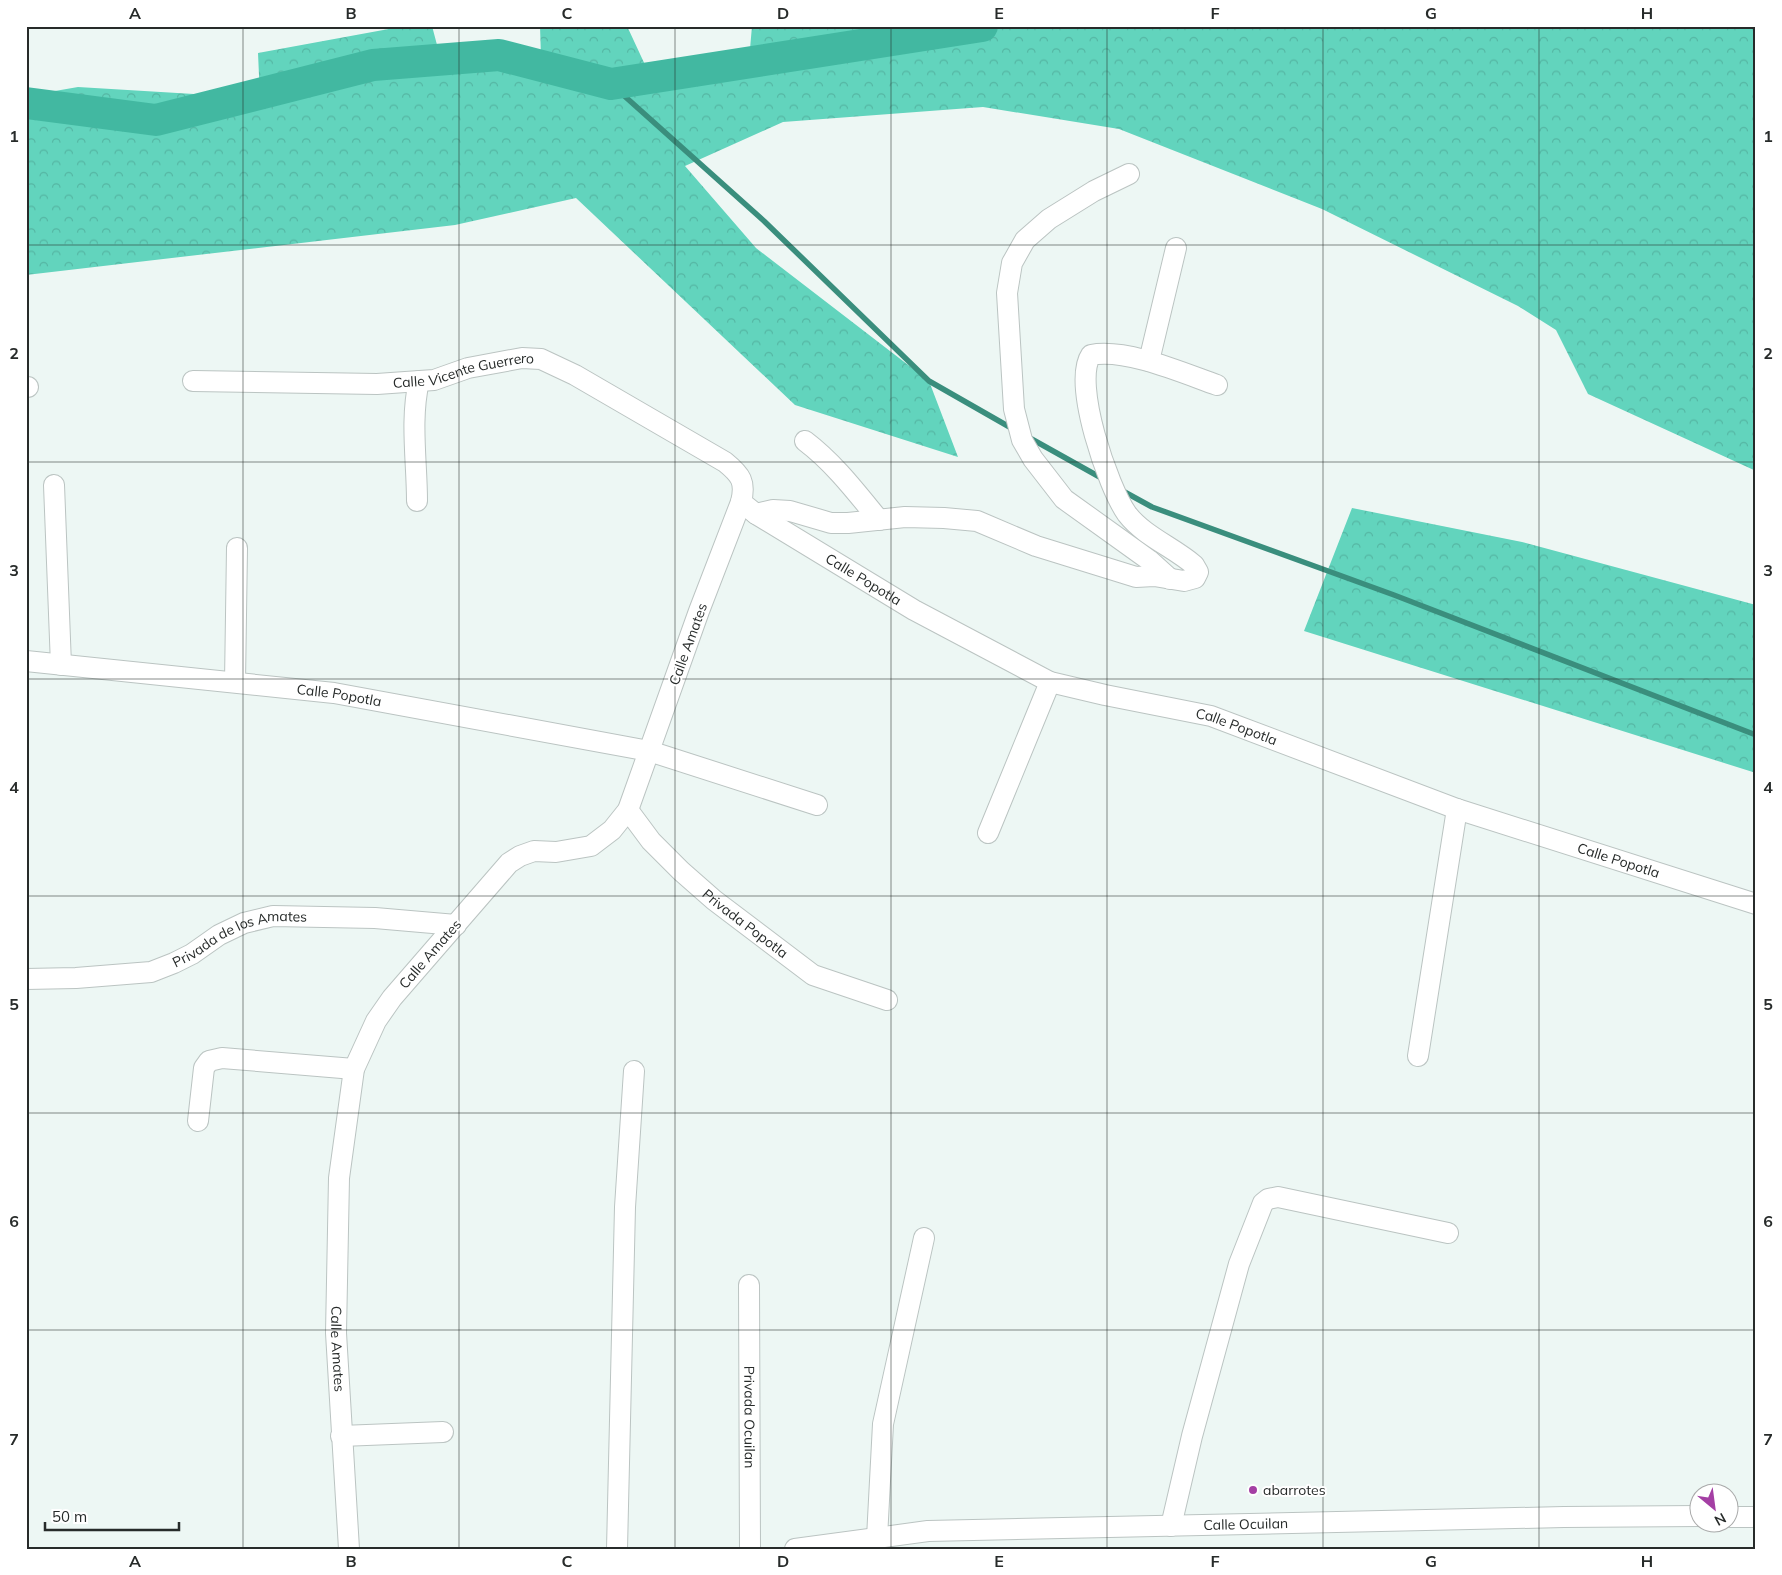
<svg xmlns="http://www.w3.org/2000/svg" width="1782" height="1575" font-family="Mulish,sans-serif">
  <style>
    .forest { fill: url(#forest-crowns) }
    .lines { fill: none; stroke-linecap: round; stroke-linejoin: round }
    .stream { stroke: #3a8e7d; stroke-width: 5.5 }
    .river { stroke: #42b8a1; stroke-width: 32 }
    .minor-casing { stroke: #bbc4c2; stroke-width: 22 }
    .minor { stroke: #fff; stroke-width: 20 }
    .grid { fill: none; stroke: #272b2a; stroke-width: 1; stroke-opacity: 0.55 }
    .poi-dot { fill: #a43fa4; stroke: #fff; stroke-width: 2 }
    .labels { text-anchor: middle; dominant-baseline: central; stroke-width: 4; stroke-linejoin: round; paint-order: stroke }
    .street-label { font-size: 14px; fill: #272b2a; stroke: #fff }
    .poi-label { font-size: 14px; fill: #272b2a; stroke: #fff; text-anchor: start }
    .neatline { fill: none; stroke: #272b2a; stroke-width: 2 }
    .grid-label { font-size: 16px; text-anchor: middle; font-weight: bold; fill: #272b2a }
  </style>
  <defs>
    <pattern id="forest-crowns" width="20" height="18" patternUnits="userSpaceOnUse" patternTransform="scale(1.25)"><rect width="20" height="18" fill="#62d4bd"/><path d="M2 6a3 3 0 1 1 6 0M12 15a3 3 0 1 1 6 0" fill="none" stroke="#55b6a3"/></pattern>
  </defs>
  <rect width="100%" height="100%" fill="#edf7f4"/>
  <path class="forest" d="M 405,26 L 432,26 L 445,75 L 541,57 L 540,26 L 627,26 L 653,82 L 750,49 L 752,26 L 1756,26 L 1756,471 L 1588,394 L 1556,330 L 1518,306 L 1322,209 L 1119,129 L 983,107 L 783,122 L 685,166 L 756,248 L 929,381 L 958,457 L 795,405 L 576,198 L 455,225 L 26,275 L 26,96 L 78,87 L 260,98 L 258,53 Z
    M 1352,508 L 1522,542 L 1756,605 L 1756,773 L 1304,631 Z"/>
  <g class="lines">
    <path class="stream" d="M 611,84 L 764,221 L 929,381 L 1013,429
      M 1028,437 L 1105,480
      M 1121,490 L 1152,507 L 1394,595 L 1756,735"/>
    <path class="river" d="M 26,103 L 156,120 L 373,65 L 499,55 L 611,84 L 982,26"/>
    <g class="minor-casing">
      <g id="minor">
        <path d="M 1129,174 L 1094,191 L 1049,219 L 1025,240 L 1012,263 L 1007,293 L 1014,409 L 1022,440 L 1033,459 L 1064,499 L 1149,560 L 1170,579"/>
        <path d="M 1149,361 L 1176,248"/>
        <path id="s1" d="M 193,381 L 377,384 L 434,380 L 468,368 L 522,358 L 541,359 L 575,375 L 725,462 C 741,475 746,482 741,502 L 699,611 L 628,810 L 612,830 L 591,846 L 556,852 L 534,851 L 520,856 L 509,863 L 392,998 L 376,1021 L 354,1069 L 339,1178 L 336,1333 L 349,1549"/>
        <path d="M 26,387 L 28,387"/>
        <path d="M 805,441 C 834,463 856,492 879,520"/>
        <path d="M 54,485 L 61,665"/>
        <path d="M 417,501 C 417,462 410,420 419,381"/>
        <path id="s2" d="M 741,502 L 756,514 L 914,610 L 1050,682 L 1105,695 L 1211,716 L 1457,809 L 1756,904"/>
        <path d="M 756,514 L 773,510 L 790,511 L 831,523 L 848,523 L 905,517 L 944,518 L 977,521 L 1036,546 L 1136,577 L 1154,576 L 1184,581 L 1195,578 L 1198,572 L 1194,565 C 1173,547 1144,536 1127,514 C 1108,487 1072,383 1091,355 C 1126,348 1183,373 1217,385"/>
        <path id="s3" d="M 26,661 L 334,693 L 649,751 L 817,805"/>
        <path d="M 235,682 L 237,548"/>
        <path id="s4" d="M 628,810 L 651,841 L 681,871 L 714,900 L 813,975 L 887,1000"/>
        <path d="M 988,833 L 1050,682"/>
        <path id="s5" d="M 26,979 L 76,978 L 151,972 L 174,963 L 192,954 L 219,935 L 244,923 L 273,916 L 375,918 L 456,925"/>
        <path d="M 1418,1056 L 1457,809"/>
        <path d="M 198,1121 L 204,1068 L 209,1061 L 222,1058 L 354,1069"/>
        <path id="s6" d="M 749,1285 L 750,1549"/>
        <path d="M 341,1436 L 443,1432"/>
        <path d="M 1730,1517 L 1756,1517"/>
        <path d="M 1171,1526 L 1192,1436 L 1239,1264 L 1263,1203 L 1268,1199 L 1278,1197 L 1448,1233"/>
        <path d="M 877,1538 L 883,1424 L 924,1238"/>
        <path d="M 617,1549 L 625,1207 L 634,1071"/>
        <path id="s7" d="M 795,1549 L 928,1531 L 1564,1517 L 1700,1516"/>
      </g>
    </g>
    <use href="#minor" class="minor"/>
  </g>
  <path class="grid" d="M 243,26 L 243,1549M 459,26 L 459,1549M 675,26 L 675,1549M 891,26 L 891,1549M 1107,26 L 1107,1549M 1323,26 L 1323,1549M 1539,26 L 1539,1549M 26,245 L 1756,245M 26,462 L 1756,462M 26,679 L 1756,679M 26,896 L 1756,896M 26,1113 L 1756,1113M 26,1330 L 1756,1330"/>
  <circle class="poi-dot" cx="1253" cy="1490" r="5"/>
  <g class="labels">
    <g class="street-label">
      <text stroke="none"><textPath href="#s1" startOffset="272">Calle Vicente Guerrero</textPath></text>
      <text stroke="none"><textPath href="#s2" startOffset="145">Calle Popotla</textPath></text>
      <text transform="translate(688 644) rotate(-70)">Calle Amates</text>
      <text stroke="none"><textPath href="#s3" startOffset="315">Calle Popotla</textPath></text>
      <text stroke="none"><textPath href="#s2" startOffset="550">Calle Popotla</textPath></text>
      <text stroke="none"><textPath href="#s2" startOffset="955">Calle Popotla</textPath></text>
      <text stroke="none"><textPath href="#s4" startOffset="164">Privada Popotla</textPath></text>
      <text stroke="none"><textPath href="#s5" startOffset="222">Privada de los Amates</textPath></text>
      <text transform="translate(430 954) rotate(-49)">Calle Amates</text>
      <text stroke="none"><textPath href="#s1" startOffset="1615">Calle Amates</textPath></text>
      <text stroke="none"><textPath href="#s6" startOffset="132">Privada Ocuilan</textPath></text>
      <text stroke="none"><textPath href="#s7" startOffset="452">Calle Ocuilan</textPath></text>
    </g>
    <g class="poi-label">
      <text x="1263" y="1490">abarrotes</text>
    </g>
  </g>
  <rect width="1782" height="1575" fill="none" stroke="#ffffff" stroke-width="55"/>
  <g transform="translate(1714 1508) rotate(151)"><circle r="24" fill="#ffffff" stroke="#a9aaaa"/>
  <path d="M0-4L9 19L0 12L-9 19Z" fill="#a43fa4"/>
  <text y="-8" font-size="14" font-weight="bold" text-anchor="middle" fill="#272b2a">N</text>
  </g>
  <path d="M45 1522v8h134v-8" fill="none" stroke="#272b2a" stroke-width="2.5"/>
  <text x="52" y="1522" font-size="15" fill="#272b2a" stroke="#ffffff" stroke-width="4" paint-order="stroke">50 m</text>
  <rect x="28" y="28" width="1726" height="1520" class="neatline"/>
  <g class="grid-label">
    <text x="135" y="19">A</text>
    <text x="351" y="19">B</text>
    <text x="567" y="19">C</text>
    <text x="783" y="19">D</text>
    <text x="999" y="19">E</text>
    <text x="1215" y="19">F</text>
    <text x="1431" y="19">G</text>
    <text x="1647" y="19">H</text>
    <text x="14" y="142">1</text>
    <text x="1768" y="142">1</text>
    <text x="14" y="359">2</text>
    <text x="1768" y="359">2</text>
    <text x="14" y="576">3</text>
    <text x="1768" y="576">3</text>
    <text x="14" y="793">4</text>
    <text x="1768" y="793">4</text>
    <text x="14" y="1010">5</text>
    <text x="1768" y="1010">5</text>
    <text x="14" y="1227">6</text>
    <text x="1768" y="1227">6</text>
    <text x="14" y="1445">7</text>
    <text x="1768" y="1445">7</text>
    <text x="135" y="1567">A</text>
    <text x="351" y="1567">B</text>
    <text x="567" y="1567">C</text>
    <text x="783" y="1567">D</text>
    <text x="999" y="1567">E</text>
    <text x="1215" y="1567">F</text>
    <text x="1431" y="1567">G</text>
    <text x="1647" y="1567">H</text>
  </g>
</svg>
